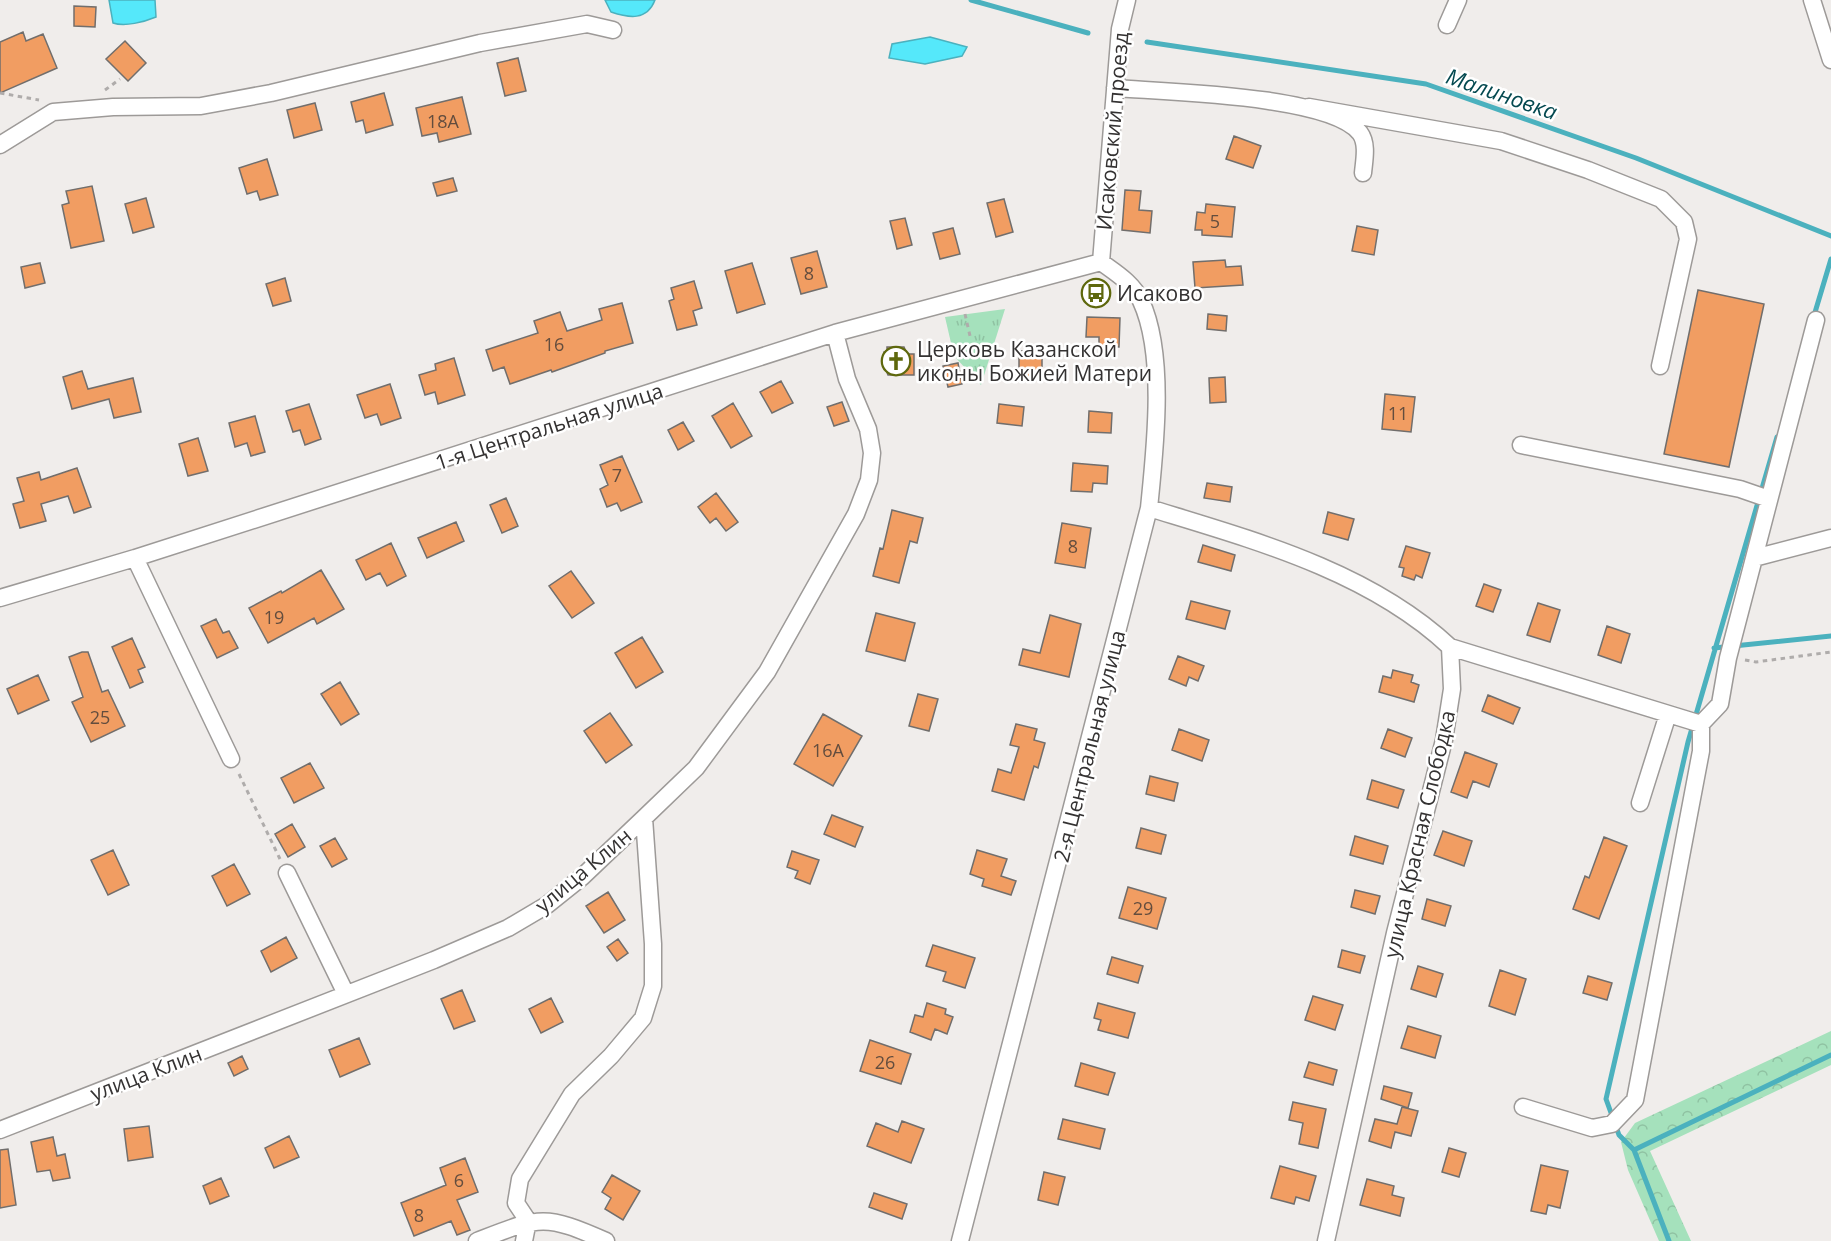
<svg xmlns="http://www.w3.org/2000/svg" width="1831" height="1241" font-family="'Open Sans',sans-serif">
  <style>
    .grass { fill: url(#grass-tufts) }
    .forest { fill: url(#forest-crowns) }
    .water { fill: #55e8fa; stroke: #4bb1be; stroke-width: 1.5 }
    .lines { fill: none; stroke-linecap: round; stroke-linejoin: round }
    .stream { stroke: #4bb1be; stroke-width: 5 }
    .building { fill: #f19d62; stroke: #716e6c; stroke-width: 1.5 }
    .minor-casing { stroke: #9d9a98; stroke-width: 19 }
    .path { stroke: #afacab; stroke-width: 3; stroke-dasharray: 4.5 4.5; stroke-linecap: butt }
    .minor { stroke: #fff; stroke-width: 16 }
    .labels { text-anchor: middle; dominant-baseline: central; stroke-width: 5; stroke-linejoin: round; paint-order: stroke }
    .number-label { font-size: 18px; fill: #634d3e }
    .street-label { font-size: 21px; fill: #343232; stroke: #fff }
    .poi-label { font-size: 21px; fill: #343232; stroke: #fff; text-anchor: start }
    .water-label { font-size: 22px; font-style: italic; fill: #044950; stroke: #fff }
  </style>
  <defs>
    <pattern id="grass-tufts" width="24" height="20" patternUnits="userSpaceOnUse" patternTransform="scale(1.5)"><rect width="24" height="20" fill="#a5e1bc"/><path d="M3 7l-1-3M5 7V3M7 7l1-3M15 17l-1-3M17 17v-4M19 17l1-3" fill="none" stroke="#8fc2a2"/></pattern>
    <pattern id="forest-crowns" width="20" height="18" patternUnits="userSpaceOnUse" patternTransform="scale(1.5)"><rect width="20" height="18" fill="#a5e1bc"/><path d="M2 6a3 3 0 1 1 6 0M12 15a3 3 0 1 1 6 0" fill="none" stroke="#8fc2a2"/></pattern>
  </defs>
  <rect width="100%" height="100%" fill="#f0edeb"/>
  <path class="grass" d="M 1005,309 L 981,385 L 954,356 L 945,317 Z"/>
  <path class="forest" d="M 1831,1031 L 1831,1065 L 1650,1151 L 1691,1241 L 1659,1241 L 1628,1170 L 1621,1142 L 1635,1123 Z"/>
  <path class="water" d="M 109,0 L 155,0 L 156,17 C 144,22 125,27 113,23 Z
    M 605,0 L 655,0 C 647,21 629,18 611,12 Z
    M 930,37 L 967,47 L 962,56 L 925,64 L 889,58 L 892,44 Z"/>
  <g class="lines">
    <path class="stream" d="M 971,0 L 1088,33
      M 1147,42 L 1426,84 L 1636,158 L 1831,236
      M 1813,319 L 1831,259
      M 1714,648 L 1831,636
      M 1634,1150 L 1831,1055
      M 1669,1241 L 1634,1150 L 1619,1135 L 1606,1099 L 1688,742 L 1777,437"/>
  </g>
  <path class="building" d="M 74,6 L 96,7 L 95,27 L 74,26 Z
    M 23,32 L 26,41 L 43,34 L 57,68 L 0,93 L 0,42 Z
    M 125,41 L 146,63 L 128,81 L 106,59 Z
    M 518,58 L 526,91 L 505,96 L 497,63 Z
    M 384,93 L 393,125 L 366,133 L 363,120 L 356,122 L 351,102 Z
    M 462,97 L 471,134 L 439,142 L 437,133 L 422,136 L 416,108 Z
    M 315,103 L 322,130 L 294,138 L 287,110 Z
    M 1234,136 L 1261,146 L 1253,168 L 1226,159 Z
    M 267,159 L 278,195 L 260,200 L 257,191 L 247,194 L 239,168 Z
    M 453,178 L 457,191 L 437,196 L 433,183 Z
    M 92,186 L 104,241 L 71,248 L 62,205 L 69,203 L 66,191 Z
    M 1125,190 L 1141,191 L 1139,210 L 1152,211 L 1150,233 L 1122,230 Z
    M 146,198 L 154,227 L 133,233 L 125,204 Z
    M 1004,199 L 1013,232 L 996,237 L 987,203 Z
    M 1206,204 L 1235,207 L 1232,237 L 1202,235 L 1202,230 L 1195,230 L 1197,212 L 1205,213 Z
    M 905,218 L 912,245 L 897,249 L 890,221 Z
    M 1357,226 L 1378,230 L 1374,255 L 1352,251 Z
    M 953,228 L 960,254 L 940,259 L 933,233 Z
    M 817,251 L 827,287 L 801,294 L 791,258 Z
    M 1225,260 L 1226,267 L 1241,266 L 1243,285 L 1195,288 L 1193,262 Z
    M 40,263 L 45,283 L 25,288 L 21,267 Z
    M 752,263 L 765,304 L 737,313 L 725,271 Z
    M 285,278 L 291,301 L 273,306 L 266,284 Z
    M 694,281 L 702,308 L 693,311 L 697,325 L 677,330 L 669,301 L 674,299 L 671,288 Z
    M 1698,290 L 1764,304 L 1729,467 L 1664,454 Z
    M 622,303 L 633,343 L 605,351 L 605,353 L 552,372 L 551,370 L 510,384 L 504,367 L 493,371 L 486,350 L 538,333 L 534,321 L 560,312 L 567,331 L 602,320 L 599,309 Z
    M 1208,314 L 1227,316 L 1226,331 L 1207,329 Z
    M 1087,317 L 1120,318 L 1119,347 L 1099,346 L 1099,337 L 1086,337 Z
    M 887,347 L 904,347 L 907,354 L 914,354 L 914,375 L 888,375 L 884,365 L 884,352 L 887,352 Z
    M 1042,350 L 1042,377 L 1019,378 L 1019,351 Z
    M 454,358 L 465,395 L 438,404 L 435,392 L 425,395 L 419,375 L 436,370 L 435,364 Z
    M 958,363 L 962,384 L 948,387 L 943,366 Z
    M 82,371 L 88,389 L 133,378 L 141,412 L 114,418 L 109,399 L 72,409 L 63,377 Z
    M 1225,377 L 1226,402 L 1210,403 L 1209,378 Z
    M 781,381 L 793,403 L 772,413 L 760,392 Z
    M 390,384 L 401,418 L 381,425 L 377,414 L 365,418 L 357,395 Z
    M 1385,394 L 1415,397 L 1411,432 L 1382,429 Z
    M 842,402 L 849,421 L 834,426 L 827,407 Z
    M 733,403 L 752,436 L 731,448 L 712,416 Z
    M 309,404 L 321,439 L 305,445 L 300,430 L 293,432 L 286,411 Z
    M 999,404 L 1024,407 L 1022,426 L 997,423 Z
    M 1089,411 L 1112,413 L 1111,433 L 1088,432 Z
    M 255,416 L 265,452 L 251,456 L 247,443 L 235,447 L 229,423 Z
    M 683,422 L 694,441 L 678,450 L 668,430 Z
    M 198,438 L 208,471 L 188,476 L 179,444 Z
    M 622,456 L 642,502 L 621,511 L 617,503 L 607,507 L 600,489 L 608,485 L 600,465 Z
    M 1073,463 L 1108,466 L 1107,484 L 1093,483 L 1092,492 L 1071,491 Z
    M 77,468 L 91,507 L 74,513 L 68,496 L 41,504 L 46,521 L 20,528 L 13,504 L 24,501 L 17,478 L 39,472 L 41,480 Z
    M 1207,483 L 1232,487 L 1230,502 L 1204,498 Z
    M 716,493 L 738,522 L 726,531 L 716,518 L 710,523 L 698,507 Z
    M 506,498 L 518,526 L 502,533 L 490,505 Z
    M 892,510 L 923,518 L 917,543 L 910,541 L 899,583 L 873,576 L 880,548 L 883,549 Z
    M 1328,512 L 1354,519 L 1348,540 L 1323,533 Z
    M 456,522 L 464,541 L 427,558 L 418,538 Z
    M 1062,523 L 1091,528 L 1085,568 L 1055,563 Z
    M 391,543 L 406,576 L 387,586 L 380,573 L 366,580 L 356,560 Z
    M 1203,545 L 1235,555 L 1231,571 L 1198,562 Z
    M 1406,546 L 1430,553 L 1422,578 L 1416,575 L 1414,580 L 1402,576 L 1404,568 L 1399,567 Z
    M 321,570 L 344,609 L 317,624 L 314,618 L 268,643 L 249,608 L 281,591 L 282,593 Z
    M 571,571 L 594,603 L 572,618 L 549,586 Z
    M 1484,584 L 1501,590 L 1493,612 L 1476,606 Z
    M 1191,601 L 1230,611 L 1225,629 L 1186,619 Z
    M 1538,603 L 1560,610 L 1550,642 L 1527,635 Z
    M 876,613 L 915,623 L 905,661 L 866,651 Z
    M 1050,615 L 1081,624 L 1069,677 L 1019,665 L 1023,649 L 1040,653 Z
    M 216,619 L 223,633 L 229,631 L 238,648 L 217,658 L 201,626 Z
    M 1607,626 L 1630,634 L 1621,663 L 1598,655 Z
    M 642,637 L 663,672 L 636,688 L 615,653 Z
    M 132,638 L 145,667 L 138,670 L 143,682 L 130,688 L 112,647 Z
    M 82,652 L 88,652 L 102,692 L 108,690 L 125,726 L 91,742 L 72,702 L 83,697 L 69,657 Z
    M 1178,656 L 1204,666 L 1198,681 L 1189,677 L 1186,686 L 1169,679 Z
    M 1393,670 L 1413,675 L 1411,682 L 1419,685 L 1414,702 L 1379,692 L 1383,676 L 1391,678 Z
    M 38,675 L 49,700 L 18,714 L 7,689 Z
    M 340,682 L 359,714 L 341,725 L 321,694 Z
    M 918,694 L 938,699 L 929,731 L 909,726 Z
    M 1488,695 L 1520,708 L 1513,724 L 1482,711 Z
    M 610,713 L 632,745 L 606,763 L 584,731 Z
    M 823,714 L 862,736 L 833,786 L 794,764 Z
    M 1016,724 L 1037,729 L 1034,740 L 1045,743 L 1038,768 L 1034,766 L 1024,800 L 992,791 L 998,769 L 1011,773 L 1019,747 L 1010,745 Z
    M 1179,729 L 1209,740 L 1202,761 L 1172,750 Z
    M 1388,729 L 1412,738 L 1405,757 L 1381,748 Z
    M 1465,752 L 1497,764 L 1489,787 L 1473,781 L 1467,798 L 1451,792 Z
    M 310,763 L 324,788 L 294,803 L 281,778 Z
    M 1150,776 L 1178,783 L 1174,801 L 1146,794 Z
    M 1372,780 L 1404,790 L 1398,808 L 1367,799 Z
    M 832,815 L 863,827 L 855,847 L 824,834 Z
    M 292,824 L 305,847 L 288,857 L 275,834 Z
    M 1141,828 L 1166,835 L 1161,854 L 1136,848 Z
    M 1443,831 L 1472,841 L 1464,866 L 1434,855 Z
    M 1355,836 L 1388,846 L 1383,864 L 1350,855 Z
    M 1604,837 L 1627,846 L 1599,919 L 1573,909 L 1585,876 L 1589,878 Z
    M 335,838 L 347,859 L 332,867 L 320,846 Z
    M 113,850 L 129,885 L 108,895 L 91,860 Z
    M 977,850 L 1007,859 L 1001,876 L 1016,881 L 1011,895 L 982,886 L 984,879 L 970,874 Z
    M 792,851 L 819,860 L 810,884 L 795,878 L 798,871 L 787,867 Z
    M 234,864 L 250,894 L 227,906 L 212,876 Z
    M 1128,887 L 1166,898 L 1157,929 L 1119,918 Z
    M 1355,890 L 1380,896 L 1375,914 L 1351,907 Z
    M 608,892 L 625,920 L 604,933 L 586,906 Z
    M 1427,899 L 1451,906 L 1445,926 L 1422,919 Z
    M 286,937 L 297,958 L 271,972 L 261,951 Z
    M 618,939 L 628,953 L 617,961 L 607,947 Z
    M 933,945 L 975,958 L 965,988 L 943,981 L 946,972 L 926,966 Z
    M 1342,950 L 1365,956 L 1360,973 L 1338,967 Z
    M 1112,957 L 1143,966 L 1138,983 L 1107,974 Z
    M 1418,966 L 1443,974 L 1436,997 L 1411,989 Z
    M 1500,970 L 1526,979 L 1515,1015 L 1489,1006 Z
    M 1588,976 L 1612,983 L 1607,1000 L 1583,993 Z
    M 462,990 L 475,1021 L 454,1029 L 441,999 Z
    M 1313,996 L 1343,1005 L 1335,1030 L 1305,1020 Z
    M 551,998 L 563,1022 L 541,1033 L 529,1009 Z
    M 927,1003 L 946,1009 L 945,1014 L 953,1017 L 947,1034 L 935,1029 L 931,1040 L 910,1032 L 915,1015 L 923,1017 Z
    M 1098,1003 L 1135,1013 L 1128,1038 L 1098,1030 L 1101,1020 L 1094,1018 Z
    M 1408,1026 L 1441,1036 L 1435,1058 L 1401,1048 Z
    M 359,1038 L 370,1064 L 340,1077 L 329,1050 Z
    M 870,1040 L 911,1054 L 901,1084 L 860,1071 Z
    M 242,1056 L 248,1069 L 234,1076 L 228,1063 Z
    M 1309,1062 L 1337,1070 L 1333,1085 L 1304,1077 Z
    M 1081,1063 L 1115,1073 L 1108,1095 L 1075,1086 Z
    M 1384,1086 L 1412,1093 L 1408,1108 L 1381,1099 Z
    M 1293,1102 L 1326,1109 L 1318,1148 L 1299,1144 L 1303,1123 L 1289,1120 Z
    M 1402,1107 L 1418,1111 L 1411,1136 L 1395,1132 L 1391,1148 L 1369,1141 L 1375,1119 L 1397,1124 Z
    M 1063,1119 L 1105,1129 L 1100,1149 L 1058,1139 Z
    M 902,1121 L 924,1129 L 911,1163 L 867,1146 L 876,1123 L 898,1132 Z
    M 149,1126 L 153,1157 L 128,1161 L 124,1129 Z
    M 289,1136 L 299,1157 L 274,1168 L 265,1148 Z
    M 53,1137 L 57,1156 L 65,1154 L 70,1178 L 53,1181 L 50,1170 L 37,1172 L 31,1142 Z
    M 1449,1148 L 1466,1153 L 1459,1177 L 1442,1172 Z
    M 8,1149 L 16,1205 L 0,1208 L 0,1150 Z
    M 465,1158 L 478,1192 L 457,1200 L 470,1230 L 457,1235 L 451,1221 L 414,1236 L 401,1203 L 446,1185 L 440,1168 Z
    M 1541,1165 L 1568,1171 L 1560,1208 L 1548,1205 L 1546,1214 L 1531,1211 Z
    M 1280,1166 L 1316,1176 L 1309,1201 L 1296,1197 L 1294,1204 L 1271,1198 Z
    M 1044,1172 L 1065,1177 L 1058,1205 L 1038,1200 Z
    M 612,1175 L 640,1191 L 623,1220 L 605,1209 L 611,1198 L 602,1192 Z
    M 221,1178 L 229,1196 L 210,1204 L 203,1186 Z
    M 1367,1179 L 1394,1186 L 1392,1195 L 1404,1198 L 1400,1216 L 1360,1205 Z
    M 874,1193 L 907,1204 L 902,1219 L 869,1207 Z"/>
  <g class="lines">
    <g class="minor-casing">
      <path id="minor" d="M 1812,0 L 1831,60
        M 1447,25 L 1458,0
        M 1115,88 C 1165,92 1330,95 1360,133 C 1368,144 1364,161 1363,173
        M 1309,107 L 1501,141 L 1588,170 L 1661,199 L 1684,222 L 1688,239 L 1660,366
        M 0,145 L 53,112 L 113,107 L 201,106 L 271,93 L 480,43 L 587,24 L 613,30
        M 1101,262 L 1120,29 L 1127,0
        M 1521,445 L 1740,489 L 1769,499
        M 1149,508 C 1253,540 1369,571 1450,647 L 1452,689 L 1444,740 L 1395,933 L 1326,1241
        M 135,558 L 231,759
        M 1754,558 L 1831,538
        M 0,598 L 135,558 L 835,333 L 1101,262
        M 1450,647 L 1701,724 L 1701,751 L 1635,1100 L 1612,1124 L 1592,1128 L 1523,1107
        M 1701,724 L 1720,704 L 1728,658 L 1816,320
        M 1640,803 L 1668,714
        M 287,873 L 346,994
        M 0,1130 L 434,960 L 508,928 L 547,905 L 582,877 L 644,818 L 696,768 L 767,672 L 856,514 L 869,480 L 872,453 L 868,429 L 847,379 L 835,333
        M 477,1241 C 539,1217 543,1213 606,1241
        M 524,1241 L 528,1221 L 516,1203 L 520,1179 L 572,1094 L 611,1056 L 643,1018 L 653,986 L 653,944 L 644,818
        M 960,1241 L 1149,508 C 1155,449 1166,355 1141,301 C 1133,283 1116,273 1101,262"/>
    </g>
    <path class="path" d="M 105,90 L 120,79
      M 0,93 L 39,100
      M 965,314 L 970,336
      M 1745,660 L 1756,662 L 1831,652
      M 239,774 L 280,859"/>
    <use href="#minor" class="minor"/>
  </g>
  <defs>
    <g id="bus-ring" transform="scale(1.5)"><circle r="9.5" fill="#fff" stroke="#5e680d" stroke-width="1.5"/><path d="M-5-6H5V4H4V6H2V4H-2V6H-4V4H-5ZM-3.5-4V0h7V-4ZM-3.5 1.2v1.5H-2V1.2ZM2 1.2v1.5H3.5V1.2Z" fill="#5e680d"/></g>
    <g id="church-ring" transform="scale(1.5)"><circle r="9.5" fill="#fff" stroke="#5e680d" stroke-width="1.5"/><path d="M-1.2-6h2.4v3.5h3.3v2.4h-3.3V6h-2.4V-.1h-3.3v-2.4h3.3Z" fill="#5e680d"/></g>
  </defs>
  <g fill-rule="evenodd">
    <use href="#bus-ring" x="1096" y="293"/>
    <use href="#church-ring" x="896" y="361"/>
  </g>
  <g class="labels">
    <g class="number-label">
      <text x="443" y="121">18А</text>
      <text x="1215" y="221">5</text>
      <text x="809" y="273">8</text>
      <text x="554" y="344">16</text>
      <text x="1398" y="413">11</text>
      <text x="617" y="475">7</text>
      <text x="1073" y="546">8</text>
      <text x="274" y="617">19</text>
      <text x="100" y="717">25</text>
      <text x="828" y="750">16А</text>
      <text x="1143" y="908">29</text>
      <text x="885" y="1062">26</text>
      <text x="459" y="1180">6</text>
      <text x="419" y="1215">8</text>
    </g>
    <g class="street-label">
      <text transform="translate(1112 131) rotate(-85)">Исаковский проезд</text>
      <text transform="translate(549 426) rotate(-18)">1-я Центральная улица</text>
      <text transform="translate(1089 746) rotate(-76)">2-я Центральная улица</text>
      <text transform="translate(1419 834) rotate(-77)">улица Красная Слободка</text>
      <text transform="translate(583 870) rotate(-40)">улица Клин</text>
      <text transform="translate(146 1073) rotate(-21)">улица Клин</text>
    </g>
    <g class="poi-label">
      <text x="1117" y="293">Исаково</text>
      <text x="917" y="349">Церковь Казанской<tspan x="917" dy="24">иконы Божией Матери</tspan></text>
    </g>
    <g class="water-label">
      <text transform="translate(1502 93) rotate(19)">Малиновка</text>
    </g>
  </g>
</svg>
